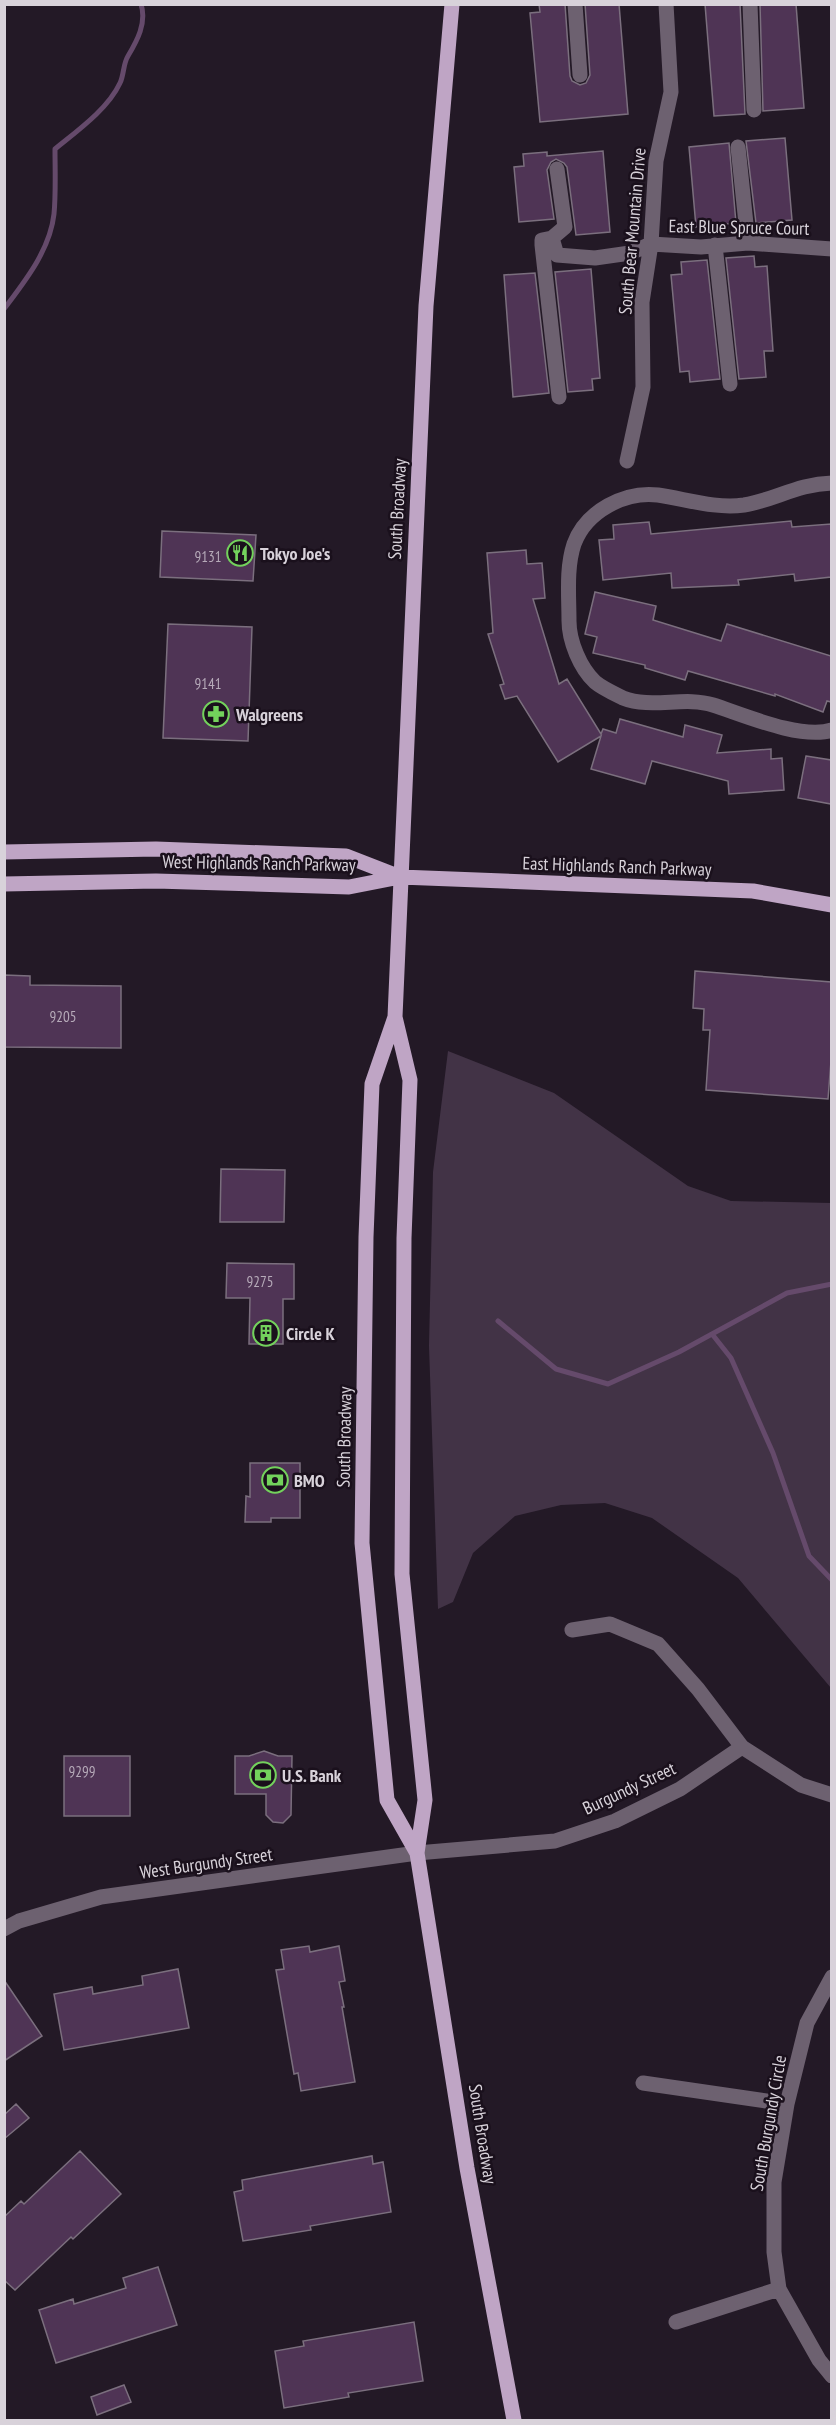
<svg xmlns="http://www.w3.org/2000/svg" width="836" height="2425" font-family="'PT Sans Narrow',sans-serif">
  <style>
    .green { fill: #423346 }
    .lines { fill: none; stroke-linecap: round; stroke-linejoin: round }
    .stream { stroke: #654a6b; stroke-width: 5 }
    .building { fill: #4f3455; stroke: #7b6f7e; stroke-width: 1.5 }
    .minor { stroke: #6d6170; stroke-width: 15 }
    .major { stroke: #bfa5c5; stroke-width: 15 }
    .labels { text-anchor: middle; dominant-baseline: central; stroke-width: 5; stroke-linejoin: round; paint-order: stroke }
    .number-label { font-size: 15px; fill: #b6aab9 }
    .street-label { font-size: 18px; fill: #d8d2da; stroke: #1a101c }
    .poi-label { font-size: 18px; font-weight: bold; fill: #d8d2da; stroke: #1a101c; text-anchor: start }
  </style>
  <rect width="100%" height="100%" fill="#231926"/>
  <path class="green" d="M 448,1051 L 554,1093 L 688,1186 L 731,1201 L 831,1203 L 831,1688 L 738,1578 L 652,1518 L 605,1503 L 561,1505 L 515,1516 L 473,1553 L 453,1602 L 438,1609 L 429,1346 L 433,1172 Z"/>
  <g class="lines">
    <path class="stream" d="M 4,309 C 25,281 50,250 54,214 C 56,193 55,170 55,149 C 77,131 108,109 120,83 C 124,75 123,64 128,56 C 137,41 147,23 141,4
      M 498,1321 L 556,1369 L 608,1384 L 679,1352 L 787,1293 L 832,1284
      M 712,1334 L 731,1358 L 773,1453 L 809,1556 L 832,1580"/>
  </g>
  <path class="building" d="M 539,4 L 565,4 L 570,76 L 572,81 L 580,85 L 586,83 L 590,75 L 585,4 L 619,4 L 628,114 L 540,122 L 530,13 L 540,12 Z
    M 705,4 L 740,4 L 745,114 L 714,116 Z
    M 760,4 L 796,4 L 804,108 L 763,111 Z
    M 785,138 L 792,220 L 756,223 L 746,141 Z
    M 729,143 L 736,223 L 696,227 L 689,147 Z
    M 603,151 L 610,232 L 576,235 L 567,167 L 564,163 L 556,159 L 551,162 L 547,170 L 554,219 L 519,222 L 514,167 L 524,166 L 523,154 L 547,152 L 547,156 Z
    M 754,256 L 755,267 L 767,266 L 773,351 L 764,351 L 766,377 L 739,379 L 726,258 Z
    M 707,260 L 720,379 L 690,382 L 689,371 L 680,372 L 671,275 L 682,274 L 681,262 Z
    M 591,269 L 600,378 L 592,379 L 593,390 L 568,392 L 555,272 Z
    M 535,273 L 549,393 L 513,397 L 504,275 Z
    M 791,521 L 792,527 L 831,524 L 831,577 L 795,581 L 794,574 L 738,580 L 739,585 L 672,588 L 671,573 L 603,580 L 599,540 L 614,539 L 613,525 L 649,522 L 651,534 Z
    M 162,531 L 256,535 L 253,581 L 160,577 Z
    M 526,550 L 527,564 L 542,563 L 545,598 L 533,599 L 559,684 L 567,679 L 601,734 L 603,729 L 616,733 L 620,719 L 683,737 L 685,725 L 722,735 L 717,753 L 771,749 L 771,759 L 782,758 L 784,790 L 729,794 L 728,781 L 652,761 L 645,784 L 591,769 L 601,736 L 558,762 L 517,696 L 505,699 L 500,685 L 504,684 L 488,634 L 493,633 L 487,553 Z
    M 595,592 L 656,606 L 653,620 L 721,641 L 727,624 L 831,656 L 831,702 L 827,701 L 823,712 L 775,694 L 775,696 L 688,671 L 685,680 L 645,668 L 645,665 L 593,653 L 597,637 L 585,634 Z
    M 168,624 L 252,627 L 248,741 L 163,738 Z
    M 806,756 L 831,760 L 831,804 L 798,798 Z
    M 695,971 L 831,982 L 831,1061 L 828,1099 L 706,1090 L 710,1030 L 703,1030 L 704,1009 L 693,1008 Z
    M 4,975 L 30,976 L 30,985 L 121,986 L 121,1048 L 4,1047 Z
    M 221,1169 L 285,1170 L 284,1222 L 220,1222 Z
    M 227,1263 L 294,1264 L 294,1299 L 283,1299 L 283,1344 L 249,1344 L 250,1298 L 226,1298 Z
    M 250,1463 L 300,1463 L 300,1518 L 271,1518 L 271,1522 L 245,1522 L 246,1496 L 250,1497 Z
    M 264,1751 L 278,1756 L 292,1756 L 291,1815 L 283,1823 L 273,1822 L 266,1815 L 266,1794 L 235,1794 L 235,1756 L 249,1756 Z
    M 64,1756 L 130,1756 L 130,1816 L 64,1816 Z
    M 309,1946 L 310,1952 L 339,1946 L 345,1981 L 339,1982 L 344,2007 L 342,2007 L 355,2082 L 301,2091 L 298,2073 L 294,2074 L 276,1970 L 284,1969 L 281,1950 Z
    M 178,1969 L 189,2028 L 64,2050 L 54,1994 L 92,1987 L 93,1994 L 143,1985 L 142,1976 Z
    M 4,1980 L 42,2036 L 4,2061 Z
    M 16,2104 L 29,2118 L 4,2139 L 4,2115 Z
    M 80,2151 L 121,2194 L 73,2239 L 71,2237 L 15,2290 L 4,2280 L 4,2217 L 21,2201 L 24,2204 Z
    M 372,2156 L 373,2164 L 383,2162 L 391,2212 L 310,2226 L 311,2230 L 243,2241 L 234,2192 L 243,2190 L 242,2180 Z
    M 158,2267 L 177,2325 L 56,2363 L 39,2310 L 73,2299 L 74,2304 L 126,2288 L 123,2278 Z
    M 414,2322 L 423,2381 L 348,2393 L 349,2397 L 284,2408 L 275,2351 L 304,2346 L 303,2341 Z
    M 124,2385 L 131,2402 L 97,2415 L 91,2397 Z"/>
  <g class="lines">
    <path class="minor" d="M 575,4 L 580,75
      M 750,4 L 754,110
      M 738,147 L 748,243
      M 557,169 L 565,227 L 552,238 L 542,240 L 542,245 L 559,397
      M 552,238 L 557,255 L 595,258 L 630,253 L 651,244 L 701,247 L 748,243 L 832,249
      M 715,245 L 730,384
      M 627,461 L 643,387 L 642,302 L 651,244 L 656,161 L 671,92 L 666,4
      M 832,483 C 797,484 775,500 744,505 C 715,509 686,499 658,495 C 625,491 586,511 574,544 C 566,568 569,596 569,621 C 569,641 580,668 595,682 C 602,688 615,694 623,698 C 651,709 685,696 713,705 C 744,715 801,740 832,730
      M 572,1630 L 610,1624 L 658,1644 L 698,1689 L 742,1747 L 801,1785 L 832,1795
      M 4,1929 L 19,1921 L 101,1897 L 417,1853 L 555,1841 L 615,1821 L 680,1789 L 742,1747
      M 832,1977 L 807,2023 L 787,2104 L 774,2182 L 774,2252 L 779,2289 L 819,2360 L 832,2376
      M 643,2083 L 787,2104
      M 676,2322 L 779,2289"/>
    <path class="major" d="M 452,4 L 426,306 L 395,1017 L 410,1080 L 404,1238 L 402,1574 L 425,1800 L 417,1853 L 467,2168 L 514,2420
      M 4,852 L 156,849 L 346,856 L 400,877
      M 4,884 L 156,881 L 349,887 L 400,877 L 753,891 L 832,905
      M 395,1017 L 372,1084 L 366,1237 L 362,1543 L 387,1800 L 417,1853"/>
  </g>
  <defs>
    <g id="restaurant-ring" transform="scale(1.35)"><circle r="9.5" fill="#1a101c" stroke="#73d25c" stroke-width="1.5"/><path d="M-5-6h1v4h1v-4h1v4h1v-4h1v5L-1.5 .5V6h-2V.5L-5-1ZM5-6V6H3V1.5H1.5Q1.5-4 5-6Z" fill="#73d25c"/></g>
    <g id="pharmacy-ring" transform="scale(1.35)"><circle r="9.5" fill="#1a101c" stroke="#73d25c" stroke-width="1.5"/><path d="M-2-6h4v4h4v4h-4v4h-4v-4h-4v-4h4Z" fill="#73d25c"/></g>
    <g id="building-ring" transform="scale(1.35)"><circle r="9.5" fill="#1a101c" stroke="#73d25c" stroke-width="1.5"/><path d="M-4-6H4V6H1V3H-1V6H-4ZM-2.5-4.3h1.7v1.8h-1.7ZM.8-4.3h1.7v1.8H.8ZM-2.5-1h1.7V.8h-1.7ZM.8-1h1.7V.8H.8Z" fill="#73d25c"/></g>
    <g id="bank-ring" transform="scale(1.35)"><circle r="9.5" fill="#1a101c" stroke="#73d25c" stroke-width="1.5"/><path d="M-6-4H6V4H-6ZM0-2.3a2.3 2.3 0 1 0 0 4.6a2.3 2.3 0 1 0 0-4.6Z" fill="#73d25c"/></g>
  </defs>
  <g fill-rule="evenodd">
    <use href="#restaurant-ring" x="240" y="553"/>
    <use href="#pharmacy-ring" x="216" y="714"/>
    <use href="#building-ring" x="266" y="1333"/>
    <use href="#bank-ring" x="275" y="1480"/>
    <use href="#bank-ring" x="263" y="1775"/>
  </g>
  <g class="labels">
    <g class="number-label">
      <text x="208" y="556">9131</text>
      <text x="208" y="683">9141</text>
      <text x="63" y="1016">9205</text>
      <text x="260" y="1281">9275</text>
      <text x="82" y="1771">9299</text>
    </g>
    <g class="street-label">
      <text transform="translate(739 227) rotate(1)">East Blue Spruce Court</text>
      <text transform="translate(632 231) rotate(-85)">South Bear Mountain Drive</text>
      <text transform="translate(397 509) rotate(-87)">South Broadway</text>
      <text transform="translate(259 863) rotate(1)">West Highlands Ranch Parkway</text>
      <text transform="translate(617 866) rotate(2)">East Highlands Ranch Parkway</text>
      <text transform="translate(344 1437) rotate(-89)">South Broadway</text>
      <text transform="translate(629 1788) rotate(-25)">Burgundy Street</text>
      <text transform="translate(206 1863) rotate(-8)">West Burgundy Street</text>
      <text transform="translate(768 2123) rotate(-80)">South Burgundy Circle</text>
      <text transform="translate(483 2134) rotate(81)">South Broadway</text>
    </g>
    <g class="poi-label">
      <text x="260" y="553">Tokyo Joe's</text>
      <text x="236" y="714">Walgreens</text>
      <text x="286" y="1333">Circle K</text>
      <text x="294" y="1480">BMO</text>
      <text x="282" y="1775">U.S. Bank</text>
    </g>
  </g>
  <rect width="836" height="2425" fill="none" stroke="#d8d2da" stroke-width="12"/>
</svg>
